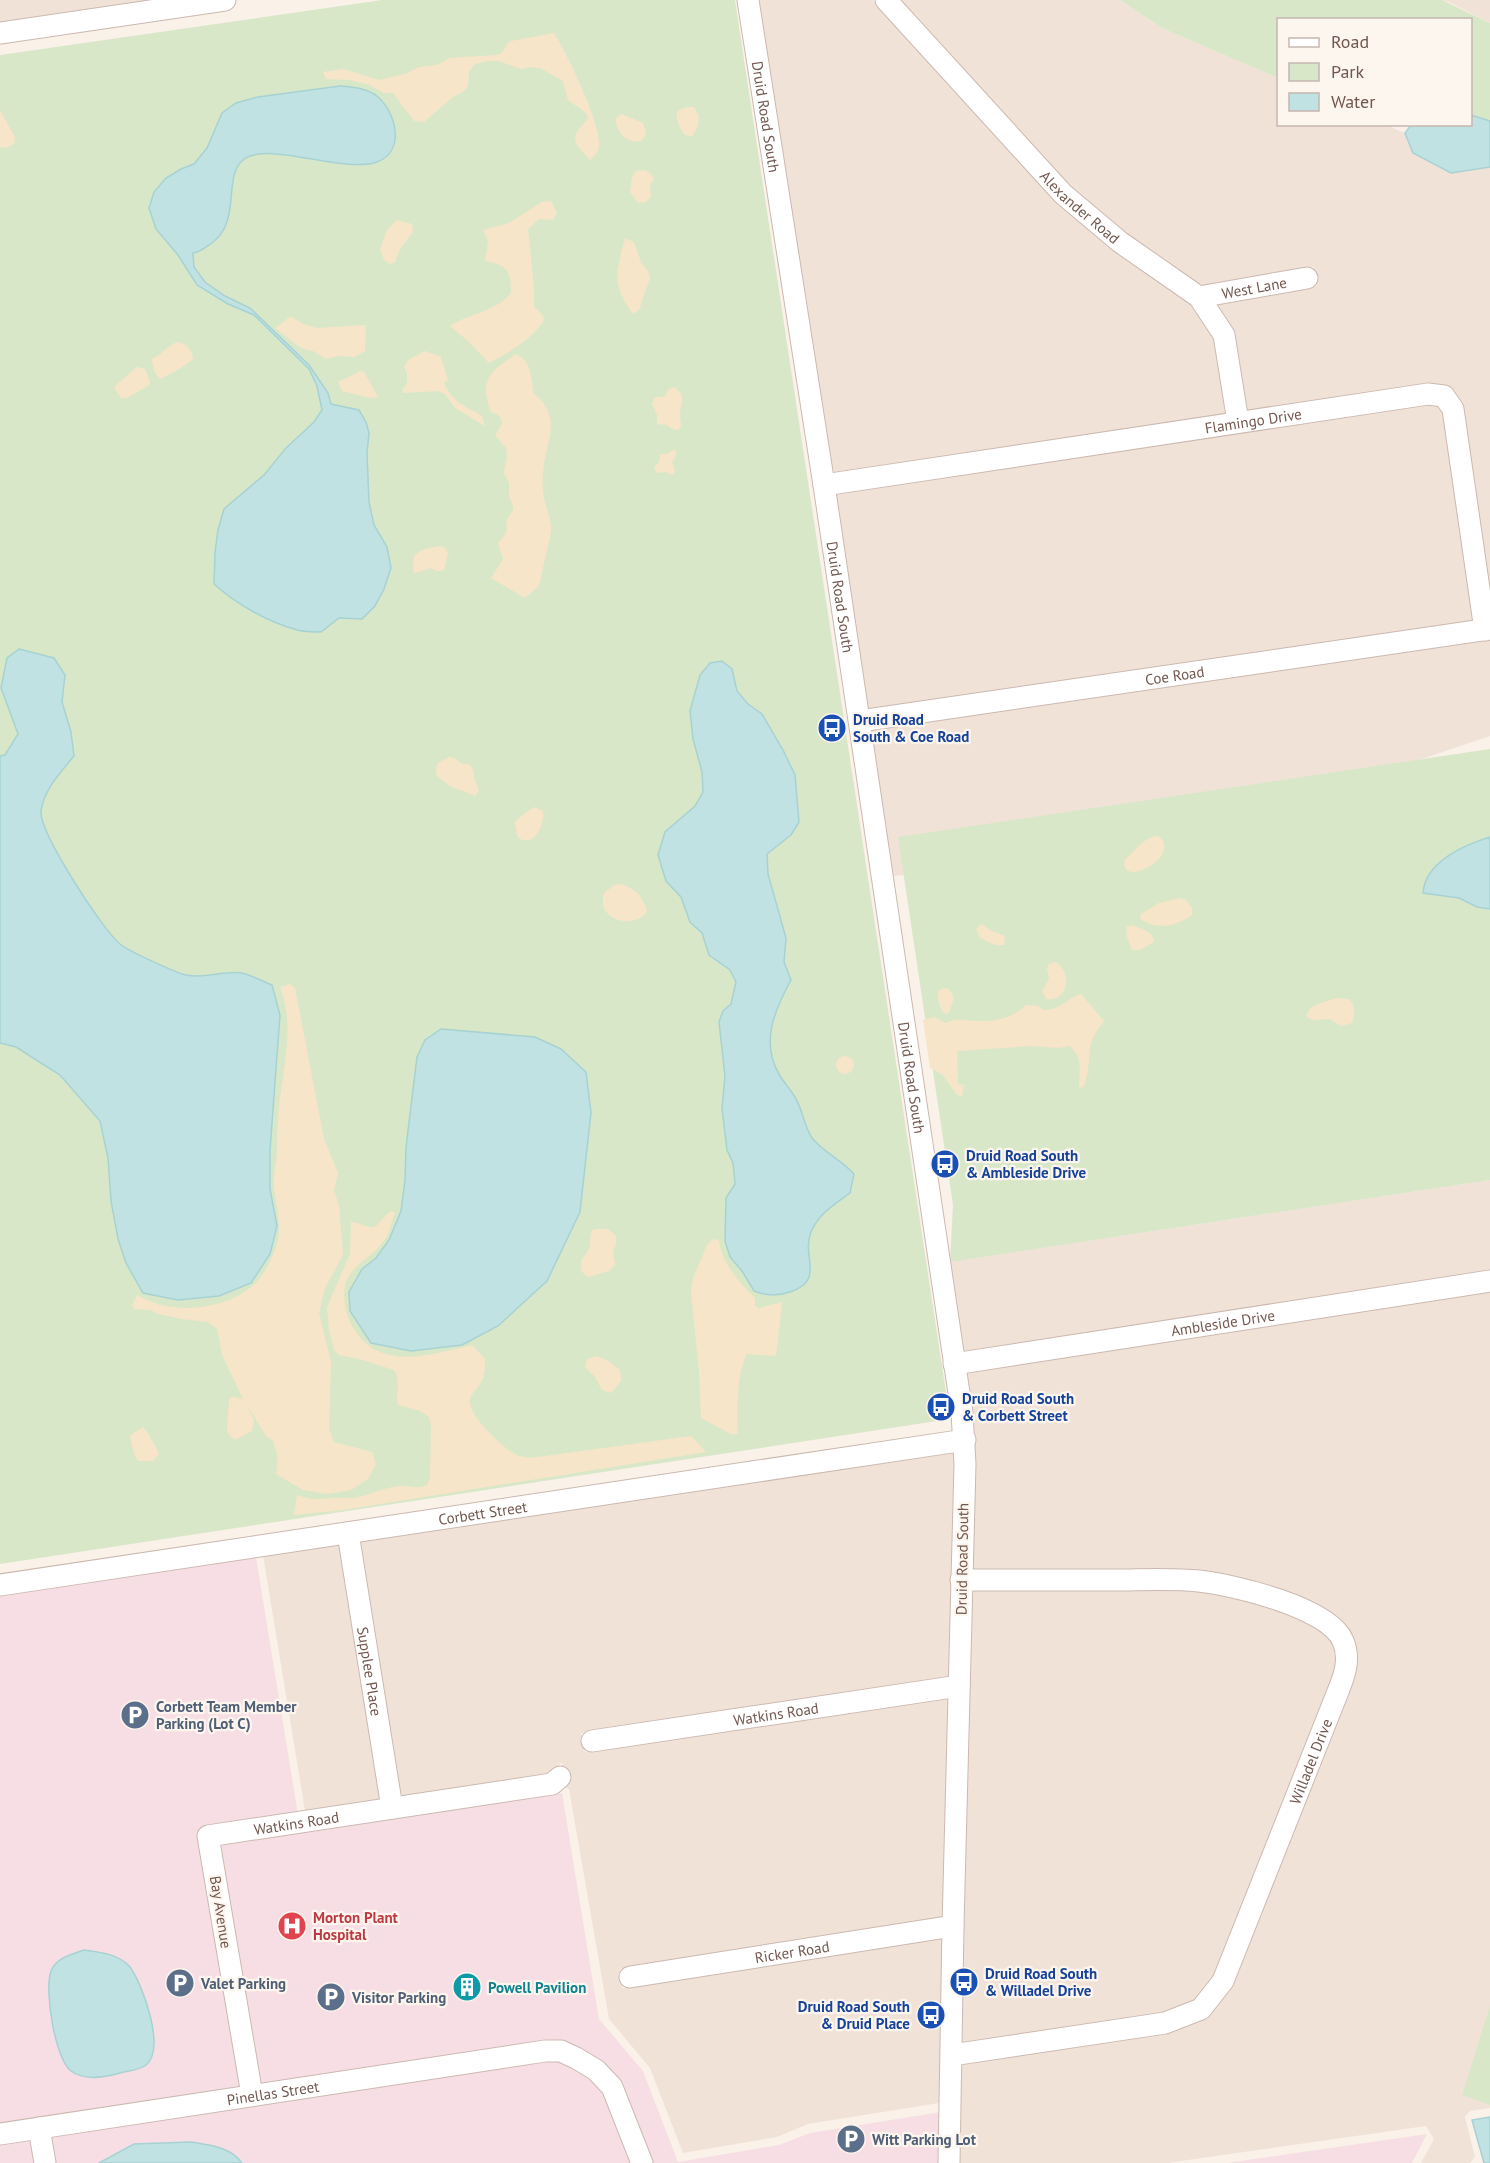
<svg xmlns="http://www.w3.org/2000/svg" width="1490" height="2163" font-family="'PT Sans',sans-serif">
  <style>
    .residential { fill: #f1e2d8 }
    .medical { fill: #f7dee4 }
    .green { fill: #d9e7c9 }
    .sand { fill: #f6e5c8 }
    .water { fill: #c0e2e2; stroke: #a7d2d3; stroke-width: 1.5 }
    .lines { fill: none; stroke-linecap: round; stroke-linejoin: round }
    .minor-casing { stroke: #cbb9b0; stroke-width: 23 }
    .minor { stroke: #fff; stroke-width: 21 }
    .labels { text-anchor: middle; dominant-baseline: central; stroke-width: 4.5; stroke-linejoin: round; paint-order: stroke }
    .street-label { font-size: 15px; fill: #72574f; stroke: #fdf6ef }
    .transit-label { font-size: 15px; font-weight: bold; fill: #164399; stroke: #fdf6ef; text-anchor: start }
    .service-label { font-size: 15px; font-weight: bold; fill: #4e5e75; stroke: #fdf6ef; text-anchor: start }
    .health-label { font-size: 15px; font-weight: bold; fill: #be3a42; stroke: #fdf6ef; text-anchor: start }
    .culture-label { font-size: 15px; font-weight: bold; fill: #0d838f; stroke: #fdf6ef; text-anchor: start }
  </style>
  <rect width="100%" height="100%" fill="#faf1e9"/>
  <path class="residential" d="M 0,0 L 147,0 L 147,1 L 0,23 Z
    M 757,0 L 873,0 L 1058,202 L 1191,303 L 1192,308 L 1195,307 L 1216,339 L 1228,413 L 832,473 Z
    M 898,0 L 1120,0 L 1164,29 L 1278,78 L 1278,124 L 1386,125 L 1405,133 L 1413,153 L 1451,173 L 1490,167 L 1490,600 L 1462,408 L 1427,384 L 1245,410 L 1215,304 L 1317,286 L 1314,267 L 1203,286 L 1201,283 L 1199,285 L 1125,234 L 1068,187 Z
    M 1442,0 L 1490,0 L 1490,23 L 1451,3 Z
    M 1428,404 L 1440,406 L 1445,413 L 1475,621 L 867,710 L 835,493 Z
    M 1490,639 L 1490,736 L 1117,862 L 891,876 L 870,729 Z
    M 1490,1180 L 1490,1271 L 962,1352 L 948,1262 Z
    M 1490,1291 L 1490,2108 L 1470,2111 L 1465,2117 L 1475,2157 L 1470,2163 L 1421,2163 L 1434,2139 L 1426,2126 L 1167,2163 L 958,2163 L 961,2064 L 1204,2018 L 1356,1659 L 1285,1592 L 1249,1580 L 1199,1571 L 971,1570 L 975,1448 L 965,1372 Z
    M 956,1451 L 950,1677 L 581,1733 L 585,1752 L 950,1697 L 944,1918 L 620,1969 L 623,1988 L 944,1938 L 942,2106 L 939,2103 L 808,2124 L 777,2137 L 683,2153 L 650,2068 L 609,2019 L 569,1789 L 564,1787 L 572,1778 L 561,1763 L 548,1775 L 400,1797 L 359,1541 Z
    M 341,1544 L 382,1800 L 305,1811 L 263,1555 Z
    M 970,1590 L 1198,1591 L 1246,1600 L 1280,1611 L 1305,1621 L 1323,1632 L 1335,1644 L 1338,1657 L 1335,1675 L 1215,1976 L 1195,2000 L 1163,2013 L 961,2044 L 962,1935 Z"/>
  <path class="medical" d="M 256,1557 L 301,1833 L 562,1793 L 599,2019 L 643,2071 L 678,2162 L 779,2145 L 810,2133 L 941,2112 L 940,2163 L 0,2163 L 0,1596 Z
    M 1427,2134 L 1412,2163 L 1227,2163 Z"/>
  <path class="green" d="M 382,0 L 735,0 L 950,1419 L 0,1564 L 0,55 Z
    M 1120,0 L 1442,0 L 1490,23 L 1490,121 L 1471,115 L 1470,20 L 1278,20 L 1278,78 L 1164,29 Z
    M 1490,749 L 1490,1180 L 950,1262 L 953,1205 L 898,837 Z
    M 1490,2006 L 1490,2105 L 1462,2095 Z"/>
  <path class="sand" d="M 554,33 C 567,54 600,121 599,144 C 599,151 595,156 590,160 C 584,153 572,144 576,134 C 579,127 585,124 588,117 L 585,112 L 568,100 L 563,81 L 540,68 L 531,67 L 521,69 L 499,61 L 487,61 L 475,64 L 469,72 L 468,86 L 463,92 L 453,97 L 424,122 L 414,121 L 393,93 L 384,93 L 370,85 L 350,80 L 326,79 L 323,72 L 344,69 L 379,80 L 405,74 L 419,67 L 437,65 L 450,58 L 496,55 L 502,53 L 507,44 L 511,41 Z
    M 687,107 L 694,107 L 699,117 L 697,128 L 692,136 L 685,135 C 680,129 674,118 678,111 Z
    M 0,110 L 15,137 L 14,144 L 6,148 L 0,147 Z
    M 622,114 L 643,123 L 646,133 L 643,140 C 628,146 615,132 616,118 Z
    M 644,170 L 649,172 L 654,178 L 650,185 L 651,196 L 646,202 L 638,203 L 630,192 L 632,177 L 636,171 Z
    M 551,201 L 557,213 L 553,220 L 539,219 L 528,229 L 534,287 L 534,306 L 544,317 L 543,322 C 529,341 510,352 489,363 L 468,341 L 450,326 C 466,315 503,309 511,292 C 511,269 506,265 485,261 L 488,241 L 483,230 L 509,223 L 542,202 Z
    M 397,220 L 412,224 L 413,232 L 400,249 L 395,262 L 390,264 L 384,260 L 380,250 L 387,230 Z
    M 625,238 L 634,242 L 641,262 L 648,271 L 650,278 L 639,310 L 633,314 C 611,283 616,273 625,238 Z
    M 291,316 L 303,324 L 317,328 L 366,325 L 365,351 L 354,357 L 338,356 L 326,359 L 313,351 L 301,348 L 275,328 Z
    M 177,342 C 186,343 193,350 193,359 C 190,363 166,377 160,379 L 154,371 L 152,359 C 162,354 168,346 177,342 Z
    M 425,351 L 441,357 L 448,380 L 444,383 C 454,405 465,405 482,416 L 485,426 L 455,408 L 445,394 L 438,391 L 403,393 L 403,388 L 407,384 L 407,373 L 404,367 L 408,360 Z
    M 516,354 C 532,360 531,380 534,394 C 538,397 542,400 544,404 C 556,422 549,439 545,458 C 543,468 542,481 543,491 C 544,505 552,518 551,532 L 539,586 L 525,598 L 491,578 L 503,559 L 498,543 L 504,536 L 507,530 L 506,521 L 513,510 L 513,506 L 509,497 L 509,483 L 504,473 L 507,456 L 506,448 L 495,435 L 502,424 C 502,416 498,415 491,412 C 478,379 491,372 516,354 Z
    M 137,367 L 145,369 L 150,382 L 148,386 L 127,398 L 121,398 L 114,387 Z
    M 361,371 L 364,372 L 378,397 L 370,398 L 342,391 L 338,382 Z
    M 674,387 C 689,398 679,403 680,416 C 680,419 681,423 681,426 L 678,430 L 674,430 L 667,425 L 657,424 L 657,415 L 652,404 L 655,397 L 664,397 L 669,389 Z
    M 674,449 L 677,453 L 672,463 L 675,471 L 673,475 L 665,472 L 657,473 L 654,468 L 659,462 L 660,454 L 667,454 Z
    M 441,546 L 445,548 L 448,553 L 444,571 L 436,571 L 431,568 L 415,573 L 413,572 L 414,556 C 423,548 429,548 441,546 Z
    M 449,757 L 455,758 L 462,764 L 469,764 C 476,771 472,775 476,783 C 477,785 478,787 479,790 L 475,796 L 450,786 L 437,776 L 436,769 L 438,763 Z
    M 535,807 L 543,811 C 545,818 539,835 532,839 C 528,841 526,840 522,840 L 517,836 L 515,822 L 526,812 Z
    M 1155,836 L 1159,836 C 1177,853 1144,873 1132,872 C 1127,871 1127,870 1124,866 L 1125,859 C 1138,849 1138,842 1155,836 Z
    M 621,884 C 635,888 643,897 647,911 C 638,926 611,924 604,908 C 602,904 603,898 604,893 L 614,885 Z
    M 1179,898 L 1186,900 L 1192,908 L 1192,915 C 1175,927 1157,930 1140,919 L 1141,914 L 1159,903 Z
    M 982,924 L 990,930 L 1005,936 L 1004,945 L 995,945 L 980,938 L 976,929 Z
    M 1132,925 L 1143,929 L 1152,935 L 1154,942 L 1140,950 L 1132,950 L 1127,937 L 1126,927 Z
    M 1055,962 C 1073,971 1069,1002 1046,999 L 1042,991 L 1049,979 L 1047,968 L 1049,964 Z
    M 290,984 L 295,988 L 324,1139 L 338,1173 L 334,1190 L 339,1206 L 343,1255 L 325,1288 L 319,1313 L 331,1362 L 329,1429 L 334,1442 L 372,1452 L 376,1464 L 368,1479 L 351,1490 L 326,1494 L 303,1490 L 276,1474 L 278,1457 L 273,1441 L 266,1436 L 247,1405 L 254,1420 L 252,1431 L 235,1440 C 223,1431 228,1426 228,1413 C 229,1407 228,1404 230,1398 L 234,1397 L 243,1399 L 222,1355 L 217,1329 L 208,1322 L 182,1319 L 158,1314 L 151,1310 L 134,1309 L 132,1305 L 137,1295 C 159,1308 187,1311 212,1305 C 243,1298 263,1283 274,1252 C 277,1245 279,1238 279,1230 C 279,1215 275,1200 274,1185 C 273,1174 276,1164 277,1153 C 277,1143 277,1132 278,1121 C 280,1075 297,1032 280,987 Z
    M 943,988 L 949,989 L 954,997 L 950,1011 L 946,1014 C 940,1011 937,999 938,992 Z
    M 1081,994 L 1104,1021 C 1082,1047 1094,1059 1084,1086 L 1081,1088 L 1079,1087 C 1079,1072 1084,1056 1069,1046 L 1059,1048 L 1031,1046 L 957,1051 L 958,1084 L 964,1085 L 962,1097 L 956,1094 L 943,1075 L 930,1068 L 923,1020 L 934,1017 L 945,1023 C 957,1017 965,1021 978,1021 C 995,1022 1013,1018 1026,1005 L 1038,1006 L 1043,1010 C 1063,1009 1064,1000 1081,994 Z
    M 1336,998 L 1349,999 C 1356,1006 1355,1014 1352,1023 L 1341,1026 L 1330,1019 L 1312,1020 L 1306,1016 C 1311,1002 1325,1003 1336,998 Z
    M836 1065a9 9 0 1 1 18 0a9 9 0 1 1-18 0Z
    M 392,1211 L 395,1213 C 391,1222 390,1234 383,1242 C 373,1256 352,1265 346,1282 C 342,1295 345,1311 350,1322 C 375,1374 429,1355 472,1345 L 485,1359 C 485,1365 485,1372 483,1378 C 481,1385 473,1391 470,1398 C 465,1413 504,1449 517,1455 C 526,1459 535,1457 545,1456 L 691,1436 L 706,1452 L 343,1510 L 294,1515 L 297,1495 C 316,1502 321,1498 340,1498 C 347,1498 351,1499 358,1497 C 372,1494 385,1487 400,1486 C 410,1485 417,1490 427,1485 L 430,1478 L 431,1426 L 429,1417 L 420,1411 L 398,1405 C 395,1393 402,1381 394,1370 L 359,1359 L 339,1355 L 334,1350 L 329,1330 L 327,1307 L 350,1254 L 351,1222 C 358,1222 363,1226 370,1227 C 379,1229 382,1215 392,1211 Z
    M 598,1229 L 608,1229 L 616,1236 L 616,1244 L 613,1252 L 615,1265 L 609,1271 L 588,1277 L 582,1272 C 578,1255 587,1258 590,1246 C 591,1241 589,1237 592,1230 Z
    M 713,1239 L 719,1240 C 720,1261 741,1285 755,1298 L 755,1306 L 759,1308 L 782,1302 L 776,1356 L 747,1354 C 737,1372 736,1413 738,1434 L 731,1434 L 701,1418 L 699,1371 L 691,1292 L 693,1278 L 707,1245 Z
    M 597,1356 L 607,1360 L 620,1370 L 621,1381 L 611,1393 L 602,1390 L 595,1377 L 585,1367 L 587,1359 Z
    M 143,1427 C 146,1429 158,1450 159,1454 L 153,1461 L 138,1461 L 134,1454 L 130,1436 Z"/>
  <path class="water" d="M 340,86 C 353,87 367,88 378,97 C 396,113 406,151 377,162 C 343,174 267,140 243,160 C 223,176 241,221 213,242 C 206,247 201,252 193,253 L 194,267 L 205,282 L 225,296 L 250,308 L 309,365 L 328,393 L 331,404 L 359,410 L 366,422 L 369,433 L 367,453 L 369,502 L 374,525 L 387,547 L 391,568 L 384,589 L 375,606 L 362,619 L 339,618 L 321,632 C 313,632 305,632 297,630 C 268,622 236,604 214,584 L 215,552 L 218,530 L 224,509 L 264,475 L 286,448 L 314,422 L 322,410 L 317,386 L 309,369 L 254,315 L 228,304 L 197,285 L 178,255 L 156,229 L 149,208 L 154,192 L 166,178 L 181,169 L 194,164 L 207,148 L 222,113 L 236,103 L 258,97 Z
    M 1471,115 L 1490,121 L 1490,167 L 1451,173 L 1413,153 L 1405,133 L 1411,125 L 1470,124 Z
    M 19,649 L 54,658 L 65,675 L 62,702 L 71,732 L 74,756 C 61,772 44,789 41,811 C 39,832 102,929 120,944 C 128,951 171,970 182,974 C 201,980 223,970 242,973 C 251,975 262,981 272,985 L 280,1015 L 270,1150 L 270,1189 L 277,1226 L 270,1254 L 251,1283 L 219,1296 L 178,1300 L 143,1293 L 126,1263 L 118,1239 L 111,1201 L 108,1158 L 100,1121 L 60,1075 L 16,1047 L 0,1043 L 0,756 L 5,755 L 18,734 L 1,688 L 7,658 Z
    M 722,661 L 732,669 L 737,691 L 748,704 L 762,714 L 783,750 L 795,775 L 799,822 L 791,835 L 767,854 L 768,874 L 786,938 L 784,962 L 791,980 C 774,1011 760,1043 780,1076 C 785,1084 792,1091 796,1099 C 803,1111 804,1126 812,1138 C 823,1152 842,1160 854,1174 L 850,1193 C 835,1204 819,1213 811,1232 C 801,1257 826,1280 790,1292 C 778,1296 766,1296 754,1291 L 742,1271 L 730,1257 L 725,1241 L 726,1198 L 735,1184 L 733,1163 L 727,1150 L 722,1109 L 725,1076 L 719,1022 L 723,1011 L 731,1004 L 736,982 L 730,970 L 709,955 L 702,933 L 690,922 L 681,897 L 666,881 L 658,855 L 665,832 L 695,806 L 703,792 L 702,772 L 693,739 L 690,711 L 700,675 L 710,663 Z
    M 1490,837 L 1490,909 L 1477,907 L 1459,898 L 1423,893 C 1425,862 1464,845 1490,837 Z
    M 441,1029 L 535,1037 L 561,1049 L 586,1072 L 591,1113 L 580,1212 L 547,1281 L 498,1326 L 462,1345 L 411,1351 L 371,1343 L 350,1311 L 349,1292 L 362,1269 L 376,1258 L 389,1240 L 401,1211 L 405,1180 L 406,1147 L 417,1057 L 425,1040 Z
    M 84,1950 C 100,1952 119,1954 130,1967 C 143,1985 166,2049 146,2065 C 140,2070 128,2071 120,2073 C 106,2077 84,2081 71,2071 C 55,2059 44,1990 51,1971 C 57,1957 71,1955 84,1950 Z
    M 1490,2117 L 1490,2163 L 1484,2163 L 1472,2120 Z
    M 191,2142 C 209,2145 231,2147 242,2163 L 99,2163 L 134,2144 Z"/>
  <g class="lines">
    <g class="minor-casing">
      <g id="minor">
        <path id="s1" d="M 748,0 L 824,485 L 962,1413 L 965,1464 L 953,1926 L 949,2163"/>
        <path id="s2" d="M 886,0 L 1063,194 L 1120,242 L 1199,297 L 1224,335 L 1238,422"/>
        <path d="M 0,33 L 225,0"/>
        <path id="s3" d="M 1199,297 L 1307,278"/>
        <path id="s4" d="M 824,485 L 1428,394 L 1444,396 L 1453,409 L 1485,630"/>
        <path id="s5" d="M 860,721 L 1490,629"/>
        <path id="s6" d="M 954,1364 L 1490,1281"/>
        <path id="s7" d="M 348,1533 L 392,1808"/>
        <path id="s8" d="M 0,1585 L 965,1440"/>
        <path id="s9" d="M 592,1741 L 959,1686"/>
        <path id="s10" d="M 630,1977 L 953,1926"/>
        <path id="s11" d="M 952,2055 L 1165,2023 L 1201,2009 L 1223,1981 L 1337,1694 C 1344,1677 1351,1659 1343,1641 C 1329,1607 1233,1585 1199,1581 C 1171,1578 1141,1580 1112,1580 C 1062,1580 1012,1580 961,1580"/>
        <path id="s12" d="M 252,2095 L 208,1836 L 552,1784 L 560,1777"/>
        <path d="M 39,2128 L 45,2163"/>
        <path id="s13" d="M 0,2134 L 545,2051 L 561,2051 L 576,2058 L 596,2070 L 612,2087 L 642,2163"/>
      </g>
    </g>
    <use href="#minor" class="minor"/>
  </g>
  <defs>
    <g id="bus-disc" transform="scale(1.5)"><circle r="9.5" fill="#1a4fb4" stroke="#fdf6ef"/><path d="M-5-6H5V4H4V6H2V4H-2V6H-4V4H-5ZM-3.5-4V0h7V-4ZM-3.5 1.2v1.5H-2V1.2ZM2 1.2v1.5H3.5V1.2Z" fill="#fff"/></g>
    <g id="parking-disc" transform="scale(1.5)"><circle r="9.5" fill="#5c6f8a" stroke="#fdf6ef"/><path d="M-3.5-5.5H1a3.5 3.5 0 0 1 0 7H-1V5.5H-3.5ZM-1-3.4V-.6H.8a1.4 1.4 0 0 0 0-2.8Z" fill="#fff"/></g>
    <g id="hospital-disc" transform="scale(1.5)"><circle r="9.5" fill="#e0444e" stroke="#fdf6ef"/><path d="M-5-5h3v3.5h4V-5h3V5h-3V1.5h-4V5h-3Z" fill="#fff"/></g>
    <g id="building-disc" transform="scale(1.5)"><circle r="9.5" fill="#0f9aa8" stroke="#fdf6ef"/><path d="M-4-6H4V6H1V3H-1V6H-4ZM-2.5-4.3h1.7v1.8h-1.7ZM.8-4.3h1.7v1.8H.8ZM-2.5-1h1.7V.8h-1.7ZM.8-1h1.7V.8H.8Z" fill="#fff"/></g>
  </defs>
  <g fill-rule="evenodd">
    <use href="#bus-disc" x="832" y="728"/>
    <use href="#bus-disc" x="945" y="1164"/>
    <use href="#bus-disc" x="941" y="1407"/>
    <use href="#parking-disc" x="135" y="1715"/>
    <use href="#hospital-disc" x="292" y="1926"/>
    <use href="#bus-disc" x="964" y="1982"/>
    <use href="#parking-disc" x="180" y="1983"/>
    <use href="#building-disc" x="467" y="1987"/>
    <use href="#parking-disc" x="331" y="1997"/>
    <use href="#bus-disc" x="931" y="2015"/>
    <use href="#parking-disc" x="851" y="2139"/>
  </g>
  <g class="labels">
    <g class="street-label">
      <text stroke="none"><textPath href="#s1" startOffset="118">Druid Road South</textPath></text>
      <text stroke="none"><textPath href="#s2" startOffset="284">Alexander Road</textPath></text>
      <text stroke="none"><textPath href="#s3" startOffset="56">West Lane</textPath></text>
      <text stroke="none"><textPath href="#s4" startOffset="434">Flamingo Drive</textPath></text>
      <text stroke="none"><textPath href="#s1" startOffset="604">Druid Road South</textPath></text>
      <text stroke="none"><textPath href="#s5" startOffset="318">Coe Road</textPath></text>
      <text stroke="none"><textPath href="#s1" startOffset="1090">Druid Road South</textPath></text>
      <text stroke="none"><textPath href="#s6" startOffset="272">Ambleside Drive</textPath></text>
      <text stroke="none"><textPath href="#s8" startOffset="488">Corbett Street</textPath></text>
      <text transform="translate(962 1559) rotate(-89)">Druid Road South</text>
      <text stroke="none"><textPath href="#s7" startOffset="140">Supplee Place</textPath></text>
      <text stroke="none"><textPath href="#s9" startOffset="186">Watkins Road</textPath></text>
      <text stroke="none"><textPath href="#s11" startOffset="526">Willadel Drive</textPath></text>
      <text stroke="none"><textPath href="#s12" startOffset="352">Watkins Road</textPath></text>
      <text transform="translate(221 1912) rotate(81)">Bay Avenue</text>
      <text stroke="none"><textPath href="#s10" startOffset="164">Ricker Road</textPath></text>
      <text stroke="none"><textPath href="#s13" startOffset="276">Pinellas Street</textPath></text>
    </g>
    <g class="transit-label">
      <text x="853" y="719">Druid Road<tspan x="853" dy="17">South &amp; Coe Road</tspan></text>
      <text x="966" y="1155">Druid Road South<tspan x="966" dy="17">&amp; Ambleside Drive</tspan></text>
      <text x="962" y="1398">Druid Road South<tspan x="962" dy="17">&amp; Corbett Street</tspan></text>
      <text x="985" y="1973">Druid Road South<tspan x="985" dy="17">&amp; Willadel Drive</tspan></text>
      <text x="910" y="2006" text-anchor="end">Druid Road South<tspan x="910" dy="17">&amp; Druid Place</tspan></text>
    </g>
    <g class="service-label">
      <text x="156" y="1706">Corbett Team Member<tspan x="156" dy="17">Parking (Lot C)</tspan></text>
      <text x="201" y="1983">Valet Parking</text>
      <text x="352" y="1997">Visitor Parking</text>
      <text x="872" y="2139">Witt Parking Lot</text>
    </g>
    <g class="health-label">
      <text x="313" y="1917">Morton Plant<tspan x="313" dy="17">Hospital</tspan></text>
    </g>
    <g class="culture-label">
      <text x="488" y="1987">Powell Pavilion</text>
    </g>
  </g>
  <rect x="1277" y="18" width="195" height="108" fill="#fdf6ef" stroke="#c5b6af" stroke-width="1.5"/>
  <rect x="1289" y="38" width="30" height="9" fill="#ffffff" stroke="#c5b6af" stroke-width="1.5"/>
  <text x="1331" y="48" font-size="18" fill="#72574f">Road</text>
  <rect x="1289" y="63" width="30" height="18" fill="#d9e7c9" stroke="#c5b6af" stroke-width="1.5"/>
  <text x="1331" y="78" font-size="18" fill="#72574f">Park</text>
  <rect x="1289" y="93" width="30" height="18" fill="#c0e2e2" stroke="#c5b6af" stroke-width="1.5"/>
  <text x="1331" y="108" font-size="18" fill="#72574f">Water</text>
</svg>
